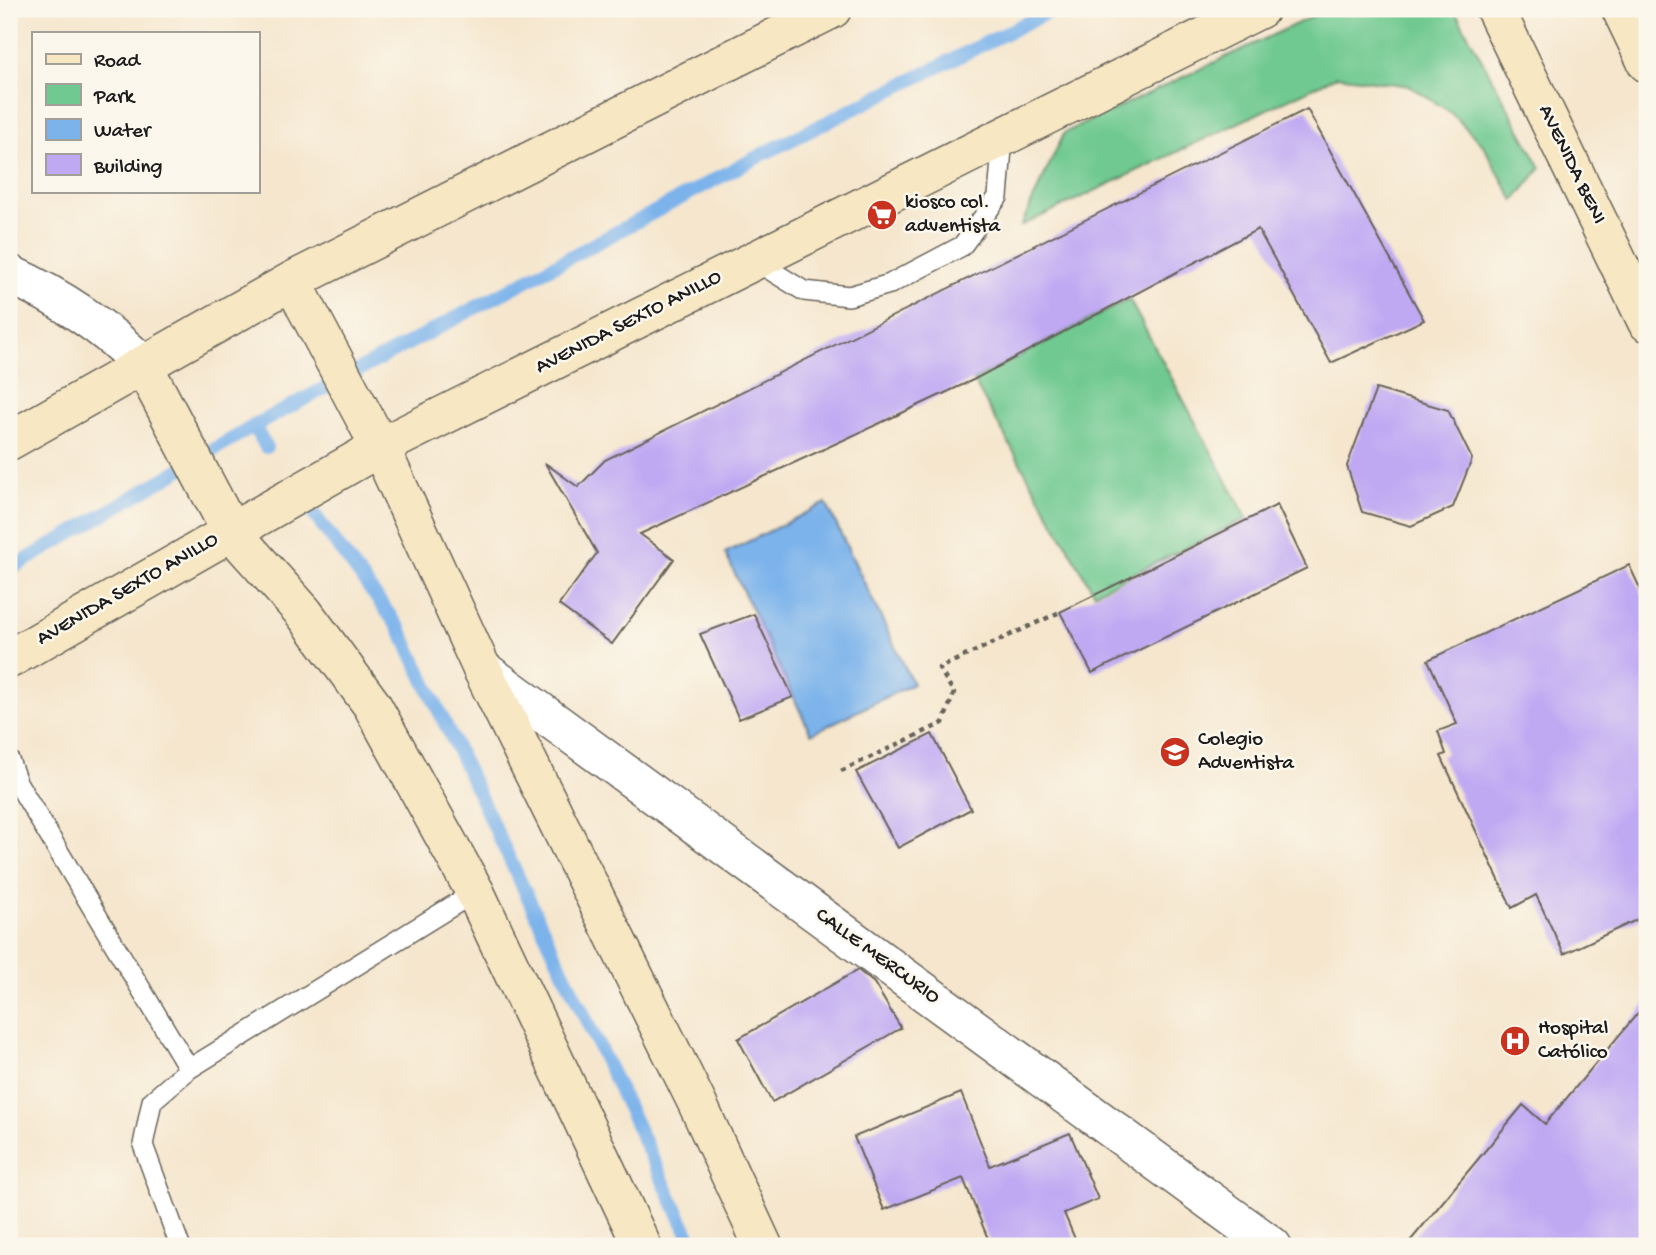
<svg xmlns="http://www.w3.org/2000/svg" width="1656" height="1255" font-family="'Gochi Hand',sans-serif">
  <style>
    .green { fill: #70c990; stroke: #467256; stroke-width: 2 }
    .water { fill: #7cb3eb; stroke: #4c6884; stroke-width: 2 }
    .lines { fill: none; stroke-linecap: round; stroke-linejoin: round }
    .stream { stroke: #7cb3eb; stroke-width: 14 }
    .building { fill: #c0a9f3 }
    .lane-casing { stroke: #68635a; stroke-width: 22 }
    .street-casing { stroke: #68635a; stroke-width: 41 }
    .secondary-casing { stroke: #68635a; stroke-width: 41 }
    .path { stroke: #68635a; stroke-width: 4.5; stroke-dasharray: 5 5; stroke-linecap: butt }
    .lane { stroke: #fff; stroke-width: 19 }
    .street { stroke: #fff; stroke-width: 38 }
    .secondary { stroke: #f7e8c3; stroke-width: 38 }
    .labels { text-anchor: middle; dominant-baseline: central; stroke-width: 5; stroke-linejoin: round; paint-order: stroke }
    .street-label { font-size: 21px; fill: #1c1c1c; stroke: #fbf7ec }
    .poi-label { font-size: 21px; fill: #1c1c1c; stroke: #fbf7ec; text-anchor: start }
  </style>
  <rect width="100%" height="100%" fill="#fbf7ec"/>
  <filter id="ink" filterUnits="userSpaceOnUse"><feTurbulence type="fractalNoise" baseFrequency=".0143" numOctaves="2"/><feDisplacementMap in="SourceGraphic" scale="14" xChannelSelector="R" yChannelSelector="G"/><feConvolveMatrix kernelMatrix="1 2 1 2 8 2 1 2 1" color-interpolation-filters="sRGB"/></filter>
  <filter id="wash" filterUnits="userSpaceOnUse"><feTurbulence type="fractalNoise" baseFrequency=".00686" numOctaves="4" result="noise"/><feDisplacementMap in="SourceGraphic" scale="28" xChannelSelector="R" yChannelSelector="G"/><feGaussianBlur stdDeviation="1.57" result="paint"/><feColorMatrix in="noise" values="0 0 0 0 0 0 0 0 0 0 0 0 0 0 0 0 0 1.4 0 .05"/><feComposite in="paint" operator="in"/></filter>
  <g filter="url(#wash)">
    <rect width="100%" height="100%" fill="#f5e6cd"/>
    <path class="green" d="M 1328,9 L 1454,9 L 1541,168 L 1514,201 L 1483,145 L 1450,112 L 1410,86 L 1337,76 L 1021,226 L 1064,133 Z
      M 1129,299 L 1247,518 L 1094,593 L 973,380 Z"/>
    <path class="water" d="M 826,503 L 913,684 L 811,734 L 725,553 Z"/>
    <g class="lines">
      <path class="stream" d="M 254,426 L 266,447
        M 313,513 L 400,629 L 694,1246
        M 9,570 L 254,426 L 763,154 L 1054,9"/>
    </g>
    <g id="blocks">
      <path class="building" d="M 1307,109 L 1424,320 L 1331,363 L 1258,229 L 973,380 L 640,534 L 674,559 L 612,644 L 559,605 L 597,553 L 545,463 L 578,487 L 605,460 Z
        M 1376,389 L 1448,410 L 1472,459 L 1453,507 L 1411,526 L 1362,512 L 1347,466 Z
        M 1277,505 L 1307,568 L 1092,673 L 1060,612 Z
        M 1629,565 L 1647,603 L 1647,915 L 1564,954 L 1536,895 L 1512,908 L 1441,756 L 1446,754 L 1438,731 L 1457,724 L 1428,660 Z
        M 754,614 L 793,697 L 739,719 L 700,634 Z
        M 932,734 L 971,809 L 898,848 L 856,772 Z
        M 858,970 L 874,983 L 901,1028 L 772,1102 L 738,1039 Z
        M 1647,1002 L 1647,1246 L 1406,1246 L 1523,1105 L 1545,1124 Z
        M 961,1093 L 990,1166 L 1070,1133 L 1098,1199 L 1064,1213 L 1078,1246 L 991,1246 L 963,1178 L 884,1210 L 854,1137 Z"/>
    </g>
  </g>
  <g filter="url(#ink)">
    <use href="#blocks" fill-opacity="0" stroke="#68635a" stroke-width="2"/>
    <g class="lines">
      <g class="lane-casing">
        <path id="lane" d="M 754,260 L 804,291 L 849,296 L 890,284 L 962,246 L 998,197 L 1003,136
          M 9,760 L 17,782 L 189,1069
          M 180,1246 L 143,1145 L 152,1101 L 189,1069 L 475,892"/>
      </g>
      <g class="street-casing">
        <path id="street" d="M 9,274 C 60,297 103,325 143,365
          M 482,669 L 1272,1246"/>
      </g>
      <g class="secondary-casing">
        <path id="secondary" d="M 1495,9 L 1647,322
          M 1621,9 L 1647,63
          M 292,281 L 380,447 L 482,669 L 697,1103 L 763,1246
          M 143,365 L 230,530 L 304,613 L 372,705 L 475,892 L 642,1246
          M 9,441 L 292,281 L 832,9
          M 9,659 L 380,447 L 1260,9"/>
      </g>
      <path class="path" d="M 841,771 L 943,723 L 954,693 L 939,668 L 1060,612"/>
      <use href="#lane" class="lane"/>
      <use href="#street" class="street"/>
      <use href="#secondary" class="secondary"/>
    </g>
  </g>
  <defs>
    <g id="supermarket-disc" transform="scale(1.575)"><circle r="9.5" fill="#c8321e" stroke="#fbf7ec"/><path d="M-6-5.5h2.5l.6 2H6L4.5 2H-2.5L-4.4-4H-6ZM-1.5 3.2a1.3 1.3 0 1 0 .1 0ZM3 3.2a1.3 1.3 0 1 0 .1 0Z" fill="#fff"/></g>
    <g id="school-disc" transform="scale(1.575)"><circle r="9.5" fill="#c8321e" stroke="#fbf7ec"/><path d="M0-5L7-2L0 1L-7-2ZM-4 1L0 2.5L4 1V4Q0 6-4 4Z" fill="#fff"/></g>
    <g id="hospital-disc" transform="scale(1.575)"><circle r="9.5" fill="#c8321e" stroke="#fbf7ec"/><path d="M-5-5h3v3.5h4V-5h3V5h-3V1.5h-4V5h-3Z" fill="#fff"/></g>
  </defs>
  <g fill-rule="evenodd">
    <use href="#supermarket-disc" x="882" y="215"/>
    <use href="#school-disc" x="1175" y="752"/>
    <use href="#hospital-disc" x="1515" y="1041"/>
  </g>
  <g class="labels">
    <g class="street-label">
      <text transform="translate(1571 165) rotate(64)">AVENIDA BENI</text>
      <text transform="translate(629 323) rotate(-27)">AVENIDA SEXTO ANILLO</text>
      <text transform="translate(128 590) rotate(-30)">AVENIDA SEXTO ANILLO</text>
      <text transform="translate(877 957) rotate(36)">CALLE MERCURIO</text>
    </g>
    <g class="poi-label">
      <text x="905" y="203">kiosco col.<tspan x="905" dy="24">adventista</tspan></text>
      <text x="1198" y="740">Colegio<tspan x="1198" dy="24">Adventista</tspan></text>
      <text x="1538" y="1029">Hospital<tspan x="1538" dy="24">Católico</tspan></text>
    </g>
  </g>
  <rect width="1656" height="1255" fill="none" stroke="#fbf7ec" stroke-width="35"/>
  <rect x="32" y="32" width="228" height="161" fill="#fbf7ec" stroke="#a29f99" stroke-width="2"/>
  <rect x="46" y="54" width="35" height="10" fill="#f7e8c3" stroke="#a29f99" stroke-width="2"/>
  <text x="94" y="66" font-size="21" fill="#1c1c1c">Road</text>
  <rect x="46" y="84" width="35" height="21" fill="#70c990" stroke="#a29f99" stroke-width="2"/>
  <text x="94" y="102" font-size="21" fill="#1c1c1c">Park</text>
  <rect x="46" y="119" width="35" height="21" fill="#7cb3eb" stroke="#a29f99" stroke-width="2"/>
  <text x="94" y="136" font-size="21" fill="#1c1c1c">Water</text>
  <rect x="46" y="154" width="35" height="21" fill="#c0a9f3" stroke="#a29f99" stroke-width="2"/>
  <text x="94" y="172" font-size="21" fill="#1c1c1c">Building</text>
</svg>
